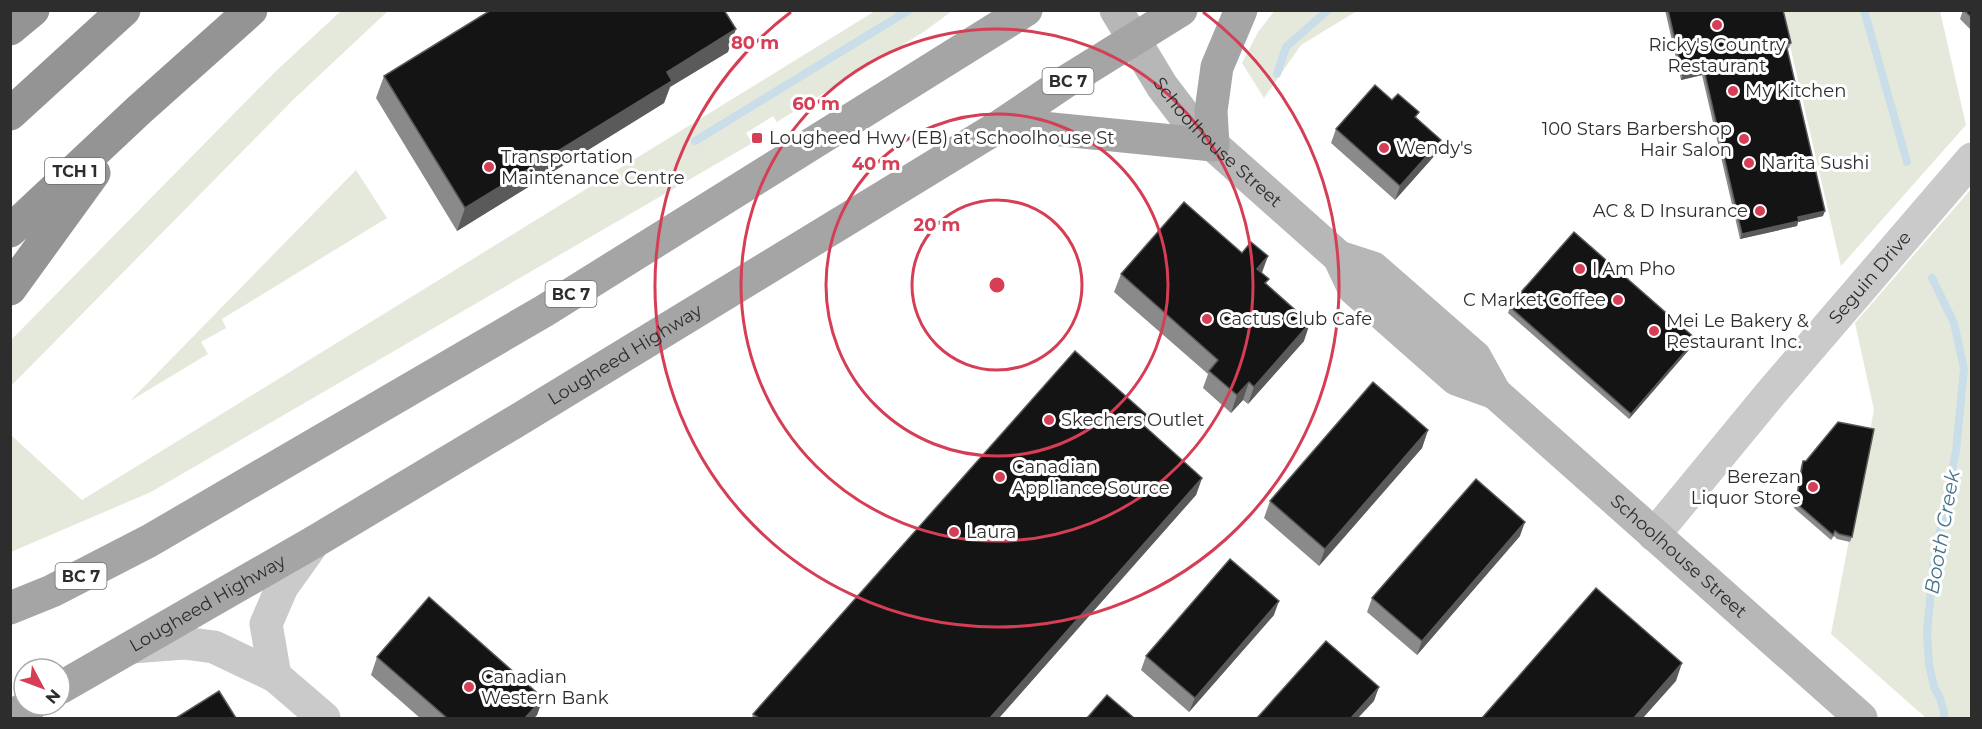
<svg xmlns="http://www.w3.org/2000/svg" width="1982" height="729" font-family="Montserrat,sans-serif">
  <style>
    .green { fill: #e4e9dc }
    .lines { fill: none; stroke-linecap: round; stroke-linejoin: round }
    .stream { stroke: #c9dee8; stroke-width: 8 }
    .street { stroke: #cacaca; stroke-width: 33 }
    .secondary { stroke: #b7b7b7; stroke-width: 33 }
    .primary { stroke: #a5a5a5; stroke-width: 33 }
    .highway { stroke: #949494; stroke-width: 33 }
    .wall { fill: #8a8a8a }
    .shaded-wall { fill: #5a5a5a }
    .building { fill: #141414; stroke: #5a5a5a; stroke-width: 1.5 }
    .ring { fill: none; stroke: #d53e54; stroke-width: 3 }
    .poi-dot { fill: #d53e54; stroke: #fff; stroke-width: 2 }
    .labels { text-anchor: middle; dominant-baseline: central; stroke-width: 6; stroke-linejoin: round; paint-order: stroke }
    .shield { fill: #fff; stroke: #6c6c6c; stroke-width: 1.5 }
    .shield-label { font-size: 16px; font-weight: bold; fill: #2d2d2d }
    .poi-label { font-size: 18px; fill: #2d2d2d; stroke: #fff; text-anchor: start }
    .street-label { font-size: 18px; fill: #2d2d2d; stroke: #fff }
    .water-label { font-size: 20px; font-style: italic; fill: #437288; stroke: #fff }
    .centre { fill: #d53e54; stroke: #fff; stroke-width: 3 }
    .ring-label { font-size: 18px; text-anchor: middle; font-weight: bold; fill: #d53e54; stroke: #fff; stroke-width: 6; stroke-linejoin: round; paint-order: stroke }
  </style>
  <rect width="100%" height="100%" fill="#fff"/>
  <path class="green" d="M 342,10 L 388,11 L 294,99 L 11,386 L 11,340 L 276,71 Z
    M 1275,10 L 1357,11 L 1301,45 L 1264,98 L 1242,63 L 1258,32 Z
    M 875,11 L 952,11 L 925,31 L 777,122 L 773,116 L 746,133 L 752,143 L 749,145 L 151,492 L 11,552 L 11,435 L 82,500 Z
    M 1782,11 L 1940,11 L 1966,125 L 1841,266 Z
    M 356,170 L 387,218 L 222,319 L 226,328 L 201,342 L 208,354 L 130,401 Z
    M 1971,189 L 1971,718 L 1926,718 L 1831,634 L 1874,410 L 1855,323 Z"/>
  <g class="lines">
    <path class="stream" d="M 1864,10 L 1907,162
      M 1277,74 L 1286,47 L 1328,10
      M 695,141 L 909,10
      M 1932,278 L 1954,323 L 1964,369 L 1956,451 L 1933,567 L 1927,633 L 1929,664 L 1934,687 L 1940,698 L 1944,712 L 1944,718"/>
    <g class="street">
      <path id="s1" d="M 1654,535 L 1771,393 L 1972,159"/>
      <path d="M 132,647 L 184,643 L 214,647 L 275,676 L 324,718"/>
      <path d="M 275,676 L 266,624 L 282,587 L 314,542"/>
    </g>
    <g class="secondary">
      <path id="s2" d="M 1116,10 L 1162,86 L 1184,115 L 1213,145 L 1339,257 L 1354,289 L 1456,379 L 1495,393"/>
      <path id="s3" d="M 1339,257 L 1373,268 L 1475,357 L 1495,393 L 1861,718"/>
    </g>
    <g class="primary">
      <path d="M 1003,124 L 1213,145 L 1211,111 L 1217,67 L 1241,10"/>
      <path d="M 10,608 L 52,591 L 149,541 L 544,311 L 1026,10"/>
      <path id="s4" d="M 60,688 L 314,542 L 513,423 L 1003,124 L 1062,84 L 1181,10"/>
      <path d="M 10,717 L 31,705"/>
    </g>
    <path class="highway" d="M 10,29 L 33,10
      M 10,114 L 124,10
      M 10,231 L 139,110 L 251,10
      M 10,289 L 94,173"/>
  </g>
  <path class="wall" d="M 1665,10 L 1783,10 L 1791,43 L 1789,48 L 1787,49 L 1823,216 L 1798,222 L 1797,226 L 1740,239 L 1702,75 L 1681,80 Z
    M 1963,10 L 1971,10 L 1971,30 L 1960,19 Z
    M 728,52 L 670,87 L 664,103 L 457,231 L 376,98 L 384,76 Z
    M 1392,100 L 1417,118 L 1441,140 L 1436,154 L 1395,200 L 1331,143 L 1336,129 Z
    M 1242,253 L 1268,256 L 1262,273 L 1267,285 L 1304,341 L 1248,404 L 1243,400 L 1231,413 L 1203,388 L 1208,374 L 1114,292 L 1121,274 Z
    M 1515,299 L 1694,344 L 1629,419 L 1508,313 L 1510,307 L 1513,304 Z
    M 1147,415 L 1144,426 L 1202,478 L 1196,495 L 999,718 L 752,718 L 753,714 Z
    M 1428,430 L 1422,448 L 1319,566 L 1264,518 L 1270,501 Z
    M 1803,461 L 1852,537 L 1850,542 L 1837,539 L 1834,536 L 1831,540 L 1794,508 L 1801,466 Z
    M 1520,536 L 1417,655 L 1367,612 L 1372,598 Z
    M 1274,615 L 1189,712 L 1141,670 L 1146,656 Z
    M 377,657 L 543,698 L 537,715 L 534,718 L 420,718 L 371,675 Z"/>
  <path class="shaded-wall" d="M 736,29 L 728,52 L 670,87 L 664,103 L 457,231 L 465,208 L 667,72 Z
    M 1704,70 L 1702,75 L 1681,80 L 1683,75 Z
    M 1441,140 L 1436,154 L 1395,200 L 1400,186 Z
    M 1825,211 L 1823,216 L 1798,222 L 1797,226 L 1740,239 L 1742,234 L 1798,217 Z
    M 1268,256 L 1261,274 L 1257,269 Z
    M 1310,323 L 1304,341 L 1248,404 L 1254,387 Z
    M 1696,339 L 1694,344 L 1629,419 L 1631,414 Z
    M 1249,382 L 1243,400 L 1231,413 L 1237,395 Z
    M 1147,415 L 1141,433 L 1141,423 Z
    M 1428,430 L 1422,448 L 1319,566 L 1325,549 Z
    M 1202,478 L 1196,495 L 999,718 L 990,718 Z
    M 1525,522 L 1520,536 L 1417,655 L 1422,641 Z
    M 1279,601 L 1274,615 L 1189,712 L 1195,698 Z
    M 1682,663 L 1676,681 L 1643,718 L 1634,718 Z
    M 1379,687 L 1374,701 L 1358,718 L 1351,718 Z
    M 543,698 L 537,715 L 534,718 L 525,718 Z"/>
  <path class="building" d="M 491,10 L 724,10 L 736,29 L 667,72 L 672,81 L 465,208 L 384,76 Z
    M 1668,10 L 1783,10 L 1791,43 L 1786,44 L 1825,211 L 1798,217 L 1799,221 L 1742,234 L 1704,70 L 1683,75 Z
    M 1964,10 L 1971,10 L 1971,17 Z
    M 1375,85 L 1392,100 L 1398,94 L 1419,112 L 1415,117 L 1441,140 L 1400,186 L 1336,129 Z
    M 1184,202 L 1242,253 L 1251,242 L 1268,256 L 1257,269 L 1269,279 L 1265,283 L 1310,323 L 1254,387 L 1249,382 L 1237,395 L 1209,371 L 1218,360 L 1121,274 Z
    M 1574,232 L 1696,339 L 1631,414 L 1510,307 L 1517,301 L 1515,299 Z
    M 1075,351 L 1147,415 L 1141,423 L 1202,478 L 990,718 L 759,718 L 753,714 Z
    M 1373,382 L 1428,430 L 1325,549 L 1270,501 Z
    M 1838,422 L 1874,429 L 1852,537 L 1839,534 L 1835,531 L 1833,535 L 1796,503 L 1803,461 L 1806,461 Z
    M 1476,479 L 1525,522 L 1422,641 L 1372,598 Z
    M 1230,559 L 1279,601 L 1195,698 L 1146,656 Z
    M 1596,588 L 1682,663 L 1634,718 L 1482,718 Z
    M 429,597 L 543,698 L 525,718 L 447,718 L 377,657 Z
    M 1326,641 L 1379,687 L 1351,718 L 1257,718 Z
    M 219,691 L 236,718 L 176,718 Z
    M 1107,695 L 1134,718 L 1087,718 Z"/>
  <g class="ring">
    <circle cx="997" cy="285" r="85"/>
    <circle cx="997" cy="285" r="171"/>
    <circle cx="997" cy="285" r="256"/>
    <path d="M1203 12A342 342 0 1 1 791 12"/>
  </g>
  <g class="poi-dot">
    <circle cx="1717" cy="25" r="6"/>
    <circle cx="1733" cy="91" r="6"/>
    <rect x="751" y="132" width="12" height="12" rx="3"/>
    <circle cx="1744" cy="139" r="6"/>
    <circle cx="1384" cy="148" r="6"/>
    <circle cx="1749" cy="163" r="6"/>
    <circle cx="489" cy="167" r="6"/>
    <circle cx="1760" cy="211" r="6"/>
    <circle cx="1580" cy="269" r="6"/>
    <circle cx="1618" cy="300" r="6"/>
    <circle cx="1207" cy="319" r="6"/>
    <circle cx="1654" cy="331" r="6"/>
    <circle cx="1049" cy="420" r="6"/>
    <circle cx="1000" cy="477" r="6"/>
    <circle cx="1813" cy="487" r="6"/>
    <circle cx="954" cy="532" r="6"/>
    <circle cx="469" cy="687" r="6"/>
  </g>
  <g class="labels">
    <g class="shield">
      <rect x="1042.5" y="68" width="51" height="26" rx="4.5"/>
      <rect x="45" y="158" width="60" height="26" rx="4.5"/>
      <rect x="545.5" y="281" width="51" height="26" rx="4.5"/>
      <rect x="55.5" y="563" width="51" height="26" rx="4.5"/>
    </g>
    <g class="shield-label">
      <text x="1068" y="81">BC 7</text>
      <text x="75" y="171">TCH 1</text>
      <text x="571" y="294">BC 7</text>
      <text x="81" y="576">BC 7</text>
    </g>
    <g class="poi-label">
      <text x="1717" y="45" text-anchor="middle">Ricky's Country<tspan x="1717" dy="21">Restaurant</tspan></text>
      <text x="1745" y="91">My Kitchen</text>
      <text x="1732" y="129" text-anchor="end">100 Stars Barbershop<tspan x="1732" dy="21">Hair Salon</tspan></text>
      <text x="769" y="138">Lougheed Hwy (EB) at Schoolhouse St</text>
      <text x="1396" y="148">Wendy's</text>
      <text x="501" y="157">Transportation<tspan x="501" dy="21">Maintenance Centre</tspan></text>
      <text x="1761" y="163">Narita Sushi</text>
      <text x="1748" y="211" text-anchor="end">AC &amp; D Insurance</text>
      <text x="1592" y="269">I Am Pho</text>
      <text x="1606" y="300" text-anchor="end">C Market Coffee</text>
      <text x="1219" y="319">Cactus Club Cafe</text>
      <text x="1666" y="321">Mei Le Bakery &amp;<tspan x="1666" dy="21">Restaurant Inc.</tspan></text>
      <text x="1061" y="420">Skechers Outlet</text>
      <text x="1012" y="467">Canadian<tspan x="1012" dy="21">Appliance Source</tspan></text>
      <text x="1801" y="477" text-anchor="end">Berezan<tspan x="1801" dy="21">Liquor Store</tspan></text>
      <text x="966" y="532">Laura</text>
      <text x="481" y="677">Canadian<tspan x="481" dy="21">Western Bank</tspan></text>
    </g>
    <g class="street-label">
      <text stroke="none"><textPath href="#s2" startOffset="168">Schoolhouse Street</textPath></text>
      <text stroke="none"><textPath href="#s1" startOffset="336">Seguin Drive</textPath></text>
      <text stroke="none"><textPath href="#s4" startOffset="656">Lougheed Highway</textPath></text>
      <text stroke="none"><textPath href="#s3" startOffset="458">Schoolhouse Street</textPath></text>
      <text stroke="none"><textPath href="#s4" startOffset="170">Lougheed Highway</textPath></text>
    </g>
    <g class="water-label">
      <text transform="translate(1942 532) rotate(-80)">Booth Creek</text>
    </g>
  </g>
  <circle cx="997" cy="285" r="9" class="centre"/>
  <g class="ring-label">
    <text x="755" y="49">80 m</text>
    <text x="816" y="110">60 m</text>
    <text x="876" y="170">40 m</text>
    <text x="937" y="231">20 m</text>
  </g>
  <rect width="1982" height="729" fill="none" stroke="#2d2d2d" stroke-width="24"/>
  <g transform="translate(42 687) rotate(131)"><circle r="28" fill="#ffffff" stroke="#ababab" stroke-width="1.5"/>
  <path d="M0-4.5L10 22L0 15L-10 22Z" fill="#d53e54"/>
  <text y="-9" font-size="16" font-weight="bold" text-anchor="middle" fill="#2d2d2d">N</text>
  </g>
</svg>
